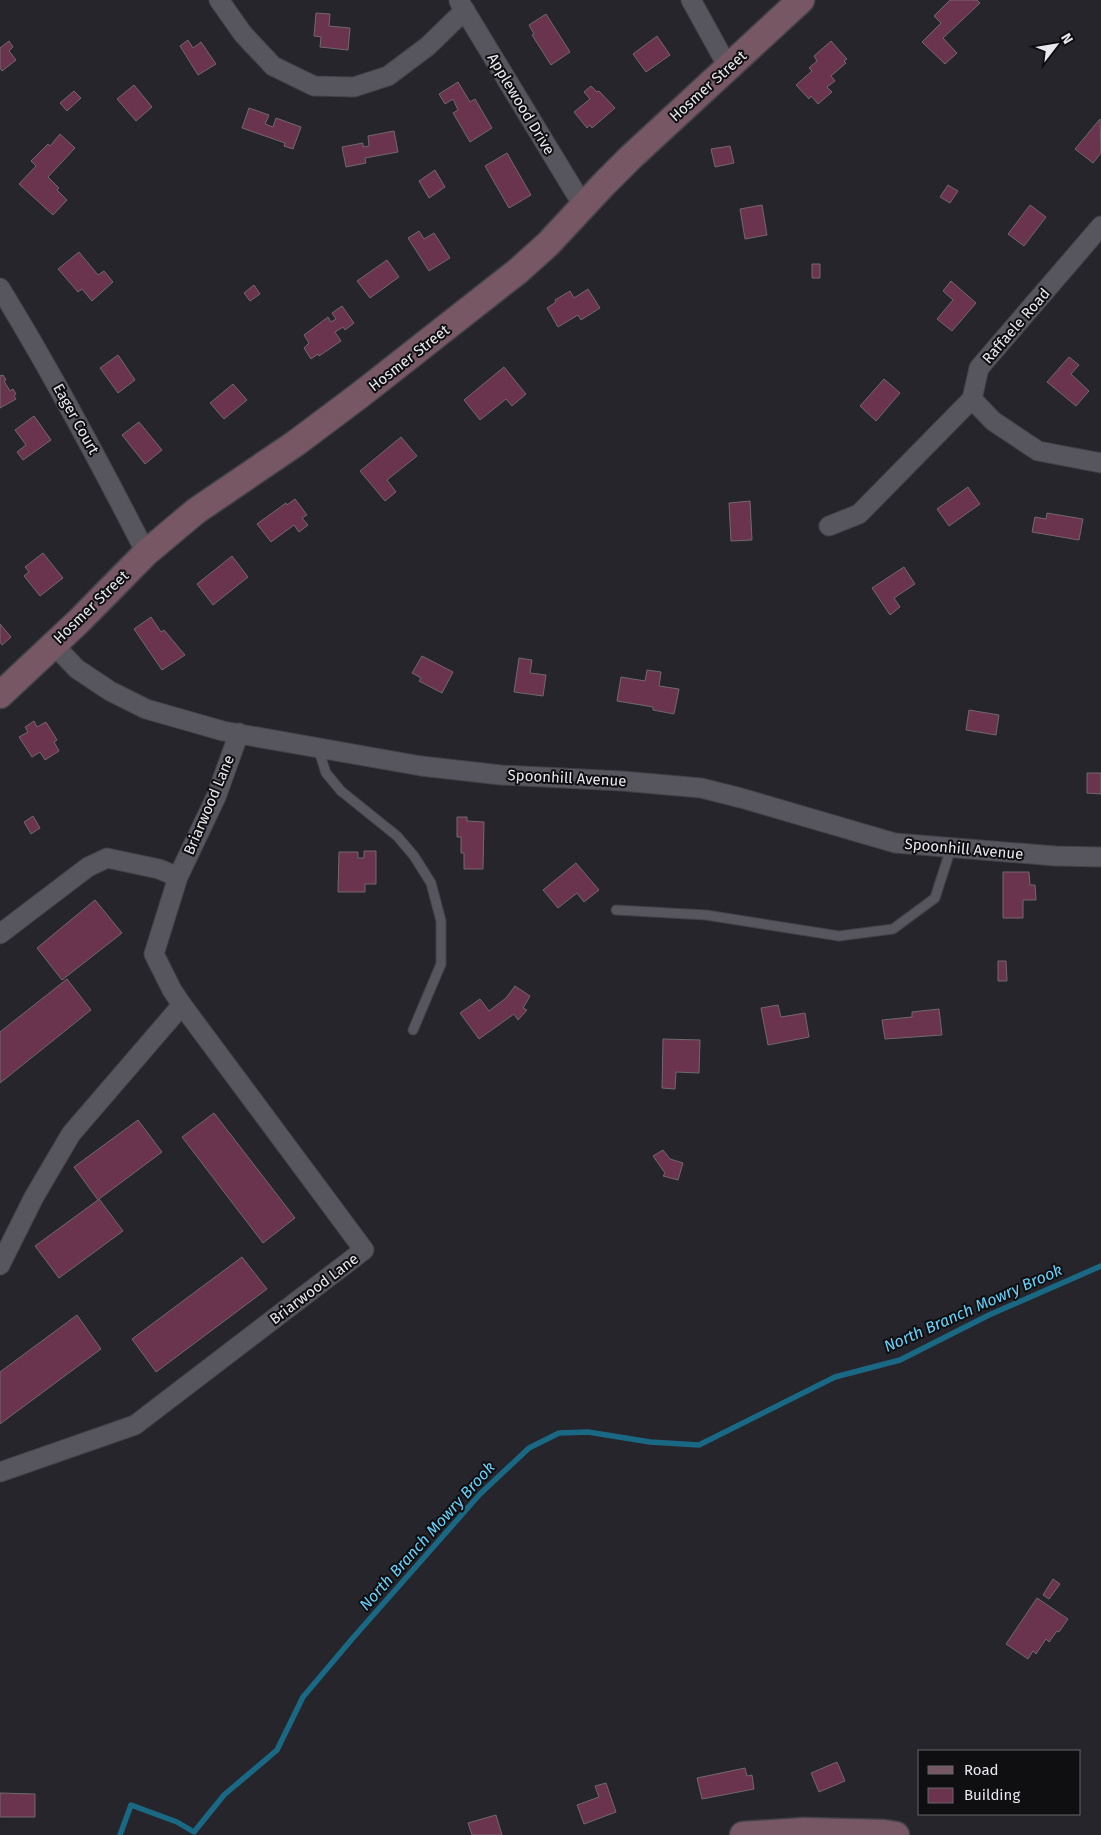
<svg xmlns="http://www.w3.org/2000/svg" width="1101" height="1835" font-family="'Fira Sans',sans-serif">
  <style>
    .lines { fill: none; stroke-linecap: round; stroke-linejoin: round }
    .stream { stroke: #1a6984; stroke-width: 5.5 }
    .building { fill: #6a344e; stroke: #72686c }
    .lane-casing { stroke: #434248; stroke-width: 11 }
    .street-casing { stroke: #434248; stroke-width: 21 }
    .secondary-casing { stroke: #434248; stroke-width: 29 }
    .lane { stroke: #57555d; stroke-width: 9 }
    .street { stroke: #57555d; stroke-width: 19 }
    .secondary { stroke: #775764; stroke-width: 26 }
    .labels { text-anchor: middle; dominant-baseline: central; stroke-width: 4; stroke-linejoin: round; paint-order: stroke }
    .street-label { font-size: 15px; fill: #e8e8ed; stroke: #0f0e11 }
    .water-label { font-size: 16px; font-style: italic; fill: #67d3fc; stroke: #0f0e11 }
  </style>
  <rect width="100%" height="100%" fill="#26252c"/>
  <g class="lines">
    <path class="stream" d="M 120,1835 L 131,1805 L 177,1822 L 194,1832 L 224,1795 L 277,1750 L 303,1697 L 352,1639 L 480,1494 L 529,1448 L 559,1433 L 588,1432 L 650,1442 L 699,1445 L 835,1377 L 900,1360 L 989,1315 L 1101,1266"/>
  </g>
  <path class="building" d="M 950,0 L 977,0 L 980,3 L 943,38 L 957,53 L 945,64 L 922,42 L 941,23 L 934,16 Z
    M 316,13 L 330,14 L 329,26 L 350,28 L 348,50 L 320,47 L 321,37 L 314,36 Z
    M 546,14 L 570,52 L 551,65 L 532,35 L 534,34 L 529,25 Z
    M 657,36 L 670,55 L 646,72 L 633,54 Z
    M 188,40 L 193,48 L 201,42 L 216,64 L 198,75 L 180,46 Z
    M 9,41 L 13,47 L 9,51 L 16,60 L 2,71 L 0,68 L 0,48 Z
    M 831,41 L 847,59 L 844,61 L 846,63 L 831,76 L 835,81 L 827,87 L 832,92 L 818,104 L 811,96 L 809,99 L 796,85 L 812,71 L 809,68 L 817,61 L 814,56 Z
    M 458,82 L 470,102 L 475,99 L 492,128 L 470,142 L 453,113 L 458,110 L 453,99 L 445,104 L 439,94 Z
    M 134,85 L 152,107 L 136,121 L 117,99 Z
    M 591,86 L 597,92 L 599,91 L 615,108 L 592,128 L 590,125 L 587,128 L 574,112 L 590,99 L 584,92 Z
    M 74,91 L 81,98 L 67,111 L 60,103 Z
    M 249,108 L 269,115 L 265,124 L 273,127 L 276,118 L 301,127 L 293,149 L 284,146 L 285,143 L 242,128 Z
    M 1100,119 L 1101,153 L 1093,163 L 1075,149 Z
    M 394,131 L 398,152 L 365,158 L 366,163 L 346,167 L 342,147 L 363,143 L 363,147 L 369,146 L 368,136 Z
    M 60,134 L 75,148 L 48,177 L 59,188 L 57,190 L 67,200 L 53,215 L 19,184 L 36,166 L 31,161 L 48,144 L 50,146 Z
    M 730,146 L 734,163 L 715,167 L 711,149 Z
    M 507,153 L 531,195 L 509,208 L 485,166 Z
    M 435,170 L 445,187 L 429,198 L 419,181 Z
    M 948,185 L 958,191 L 950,203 L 940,197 Z
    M 762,205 L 767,235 L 745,239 L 740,209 Z
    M 1030,205 L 1046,217 L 1024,246 L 1008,234 Z
    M 419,231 L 424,239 L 434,233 L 450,258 L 429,271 L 408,238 Z
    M 79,252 L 98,275 L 104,271 L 113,282 L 92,301 L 82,289 L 78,292 L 58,269 Z
    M 387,260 L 399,277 L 370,298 L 357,281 Z
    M 812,264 L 820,264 L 820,278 L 812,278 Z
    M 951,281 L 976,303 L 952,331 L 937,319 L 953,300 L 943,291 Z
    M 254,285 L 260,294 L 250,301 L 244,293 Z
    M 588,289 L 600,308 L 581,320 L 578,315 L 558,327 L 547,308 L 556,302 L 555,300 L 570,291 L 574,298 Z
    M 342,306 L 354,323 L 345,330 L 343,327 L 335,332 L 341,341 L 319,356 L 318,354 L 311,359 L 304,348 L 309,343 L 304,335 L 328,317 L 331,322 L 336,319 L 332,313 Z
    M 118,355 L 135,380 L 118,393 L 100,368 Z
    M 1069,357 L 1079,365 L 1071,374 L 1089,391 L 1076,406 L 1047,382 Z
    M 504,367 L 526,394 L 512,406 L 506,399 L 480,420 L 464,400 Z
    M 0,375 L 1,376 L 3,375 L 6,380 L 4,381 L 10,391 L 13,389 L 16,394 L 14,396 L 16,399 L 0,408 Z
    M 884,379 L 900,393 L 876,421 L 860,406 Z
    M 233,384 L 247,400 L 224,419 L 210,403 Z
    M 34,416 L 51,440 L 23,460 L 17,452 L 26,445 L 15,430 Z
    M 139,422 L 162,450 L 145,464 L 122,435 Z
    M 401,437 L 417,456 L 387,480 L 396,492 L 385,501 L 360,471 Z
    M 968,487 L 980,504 L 949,526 L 937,509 Z
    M 295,499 L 307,515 L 302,518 L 308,525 L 299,532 L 294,525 L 271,542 L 257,524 L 286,503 L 287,505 Z
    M 750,501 L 752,540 L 731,541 L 729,503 Z
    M 1047,513 L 1083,519 L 1079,540 L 1032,532 L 1035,517 L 1046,519 Z
    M 43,553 L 63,578 L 40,596 L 24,576 L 29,572 L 25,567 Z
    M 232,556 L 248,577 L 213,605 L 197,584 Z
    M 904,567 L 915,584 L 894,598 L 900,607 L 890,615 L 872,588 Z
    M 151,617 L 161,632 L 164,630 L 185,655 L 162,670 L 134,629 Z
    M 0,624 L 11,637 L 2,645 L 0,642 Z
    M 422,656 L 453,672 L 442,693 L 419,681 L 421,678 L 412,673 Z
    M 519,658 L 532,660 L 530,673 L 546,675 L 543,696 L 514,692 Z
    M 647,670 L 661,672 L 659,686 L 679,689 L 674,714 L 653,710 L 653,707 L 617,701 L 621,677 L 645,681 Z
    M 969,710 L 999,715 L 996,735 L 966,730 Z
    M 34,721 L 37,727 L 46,722 L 57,740 L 54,742 L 59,751 L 45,760 L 40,752 L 32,757 L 19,737 L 28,732 L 25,727 Z
    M 1087,773 L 1101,773 L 1101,794 L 1087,793 Z
    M 33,816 L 40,828 L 31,834 L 24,822 Z
    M 457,817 L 467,817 L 467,821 L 484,822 L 483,869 L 464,869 L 464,853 L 461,853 L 461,837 L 457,837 Z
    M 364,851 L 376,851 L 376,884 L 365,884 L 365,892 L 338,892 L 339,852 L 358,852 L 358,858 L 364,858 Z
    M 576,863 L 599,890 L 584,902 L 577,893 L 558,908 L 543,890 Z
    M 1003,872 L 1029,872 L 1030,885 L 1035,885 L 1036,900 L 1023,900 L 1023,918 L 1003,918 Z
    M 95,900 L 122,933 L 62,980 L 37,948 Z
    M 998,961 L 1006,961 L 1007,981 L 998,981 Z
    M 67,979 L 91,1010 L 0,1083 L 0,1032 Z
    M 515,986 L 530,996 L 523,1008 L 527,1010 L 518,1020 L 514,1014 L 479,1039 L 460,1013 L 480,999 L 489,1011 L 506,998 Z
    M 778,1005 L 781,1017 L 805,1013 L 809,1037 L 768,1045 L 761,1008 Z
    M 939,1009 L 942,1035 L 885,1039 L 882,1020 L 912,1017 L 912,1012 Z
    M 663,1039 L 700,1040 L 699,1073 L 676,1072 L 675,1089 L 662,1088 Z
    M 214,1113 L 295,1218 L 263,1243 L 182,1137 Z
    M 138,1120 L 162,1152 L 99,1199 L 123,1231 L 59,1278 L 35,1246 L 98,1200 L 74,1167 Z
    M 663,1150 L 670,1159 L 683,1163 L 678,1180 L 663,1176 L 665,1173 L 653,1156 Z
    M 242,1257 L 267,1289 L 156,1372 L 132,1339 Z
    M 77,1315 L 101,1349 L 0,1424 L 0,1372 Z
    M 1053,1579 L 1060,1584 L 1049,1599 L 1043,1595 Z
    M 1037,1598 L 1068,1619 L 1059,1632 L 1057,1631 L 1049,1642 L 1046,1639 L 1036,1654 L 1033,1651 L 1028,1659 L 1006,1644 Z
    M 837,1762 L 845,1781 L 819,1792 L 811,1773 Z
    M 745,1768 L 747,1776 L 752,1775 L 754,1789 L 702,1799 L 697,1778 Z
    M 606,1783 L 616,1812 L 584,1824 L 577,1805 L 599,1797 L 595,1786 Z
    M 0,1793 L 35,1794 L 35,1817 L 0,1817 Z
    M 496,1815 L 502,1835 L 472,1835 L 468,1823 Z"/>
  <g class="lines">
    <g class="lane-casing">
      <path id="lane" d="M 318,748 L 326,773 L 341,791 L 397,836 L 414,856 L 431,883 L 441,921 L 441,964 L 413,1030
        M 616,910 L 706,915 L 839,936 L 893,929 L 935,898 L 951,848"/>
    </g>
    <g class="street-casing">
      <path id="street" d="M 219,0 L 243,34 L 273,66 L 314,86 L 354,87 L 388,76 L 428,46 L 465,10
        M 691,0 L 728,67
        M 459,1 L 584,207
        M 0,288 C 53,374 100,463 146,553
        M 972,399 L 993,421 L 1038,451 L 1101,463
        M 829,526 L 859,514 L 972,399 L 979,368 L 1101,226
        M 53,644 L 77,669 L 110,691 L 146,709 L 223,731 L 421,766 L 501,775 L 622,781 L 701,788 L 741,798 L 895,843 L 1055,856 L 1101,857
        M 0,934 L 88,867 L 107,858 L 159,869 L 178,877
        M 0,1265 L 34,1197 L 71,1134 L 182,1005
        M 0,1472 L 135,1425 L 364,1250 L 182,1005 L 172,990 L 154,954 L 178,877 L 216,797 L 239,733"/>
    </g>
    <g class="secondary-casing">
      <path id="secondary" d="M 0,695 L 79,621 L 146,553 L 196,511 L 296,443 L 360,395 L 518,271 L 548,244 L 603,185 L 631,157 L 801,0
        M 743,1835 L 804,1831 L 884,1833 L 896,1835"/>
    </g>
    <use href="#lane" class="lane"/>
    <use href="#street" class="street"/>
    <use href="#secondary" class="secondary"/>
  </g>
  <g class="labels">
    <g class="street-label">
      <text transform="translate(708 86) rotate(-42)">Hosmer Street</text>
      <text transform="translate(521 104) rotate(59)">Applewood Drive</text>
      <text transform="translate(1016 326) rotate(-49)">Raffaele Road</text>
      <text transform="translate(409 358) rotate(-38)">Hosmer Street</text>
      <text transform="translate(76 419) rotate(61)">Eager Court</text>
      <text transform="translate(91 607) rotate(-44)">Hosmer Street</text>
      <text transform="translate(567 778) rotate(3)">Spoonhill Avenue</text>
      <text transform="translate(209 805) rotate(-67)">Briarwood Lane</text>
      <text transform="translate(964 849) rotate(5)">Spoonhill Avenue</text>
      <text transform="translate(314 1289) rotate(-37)">Briarwood Lane</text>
    </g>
    <g class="water-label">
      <text transform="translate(973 1308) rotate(-24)">North Branch Mowry Brook</text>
      <text transform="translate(427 1536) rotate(-48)">North Branch Mowry Brook</text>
    </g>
  </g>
  <rect x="918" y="1750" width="162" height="65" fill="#0f0e11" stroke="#666569"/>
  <rect x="928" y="1766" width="25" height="8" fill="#775764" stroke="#666569"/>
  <text x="964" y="1775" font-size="15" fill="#e8e8ed">Road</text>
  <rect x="928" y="1788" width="25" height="15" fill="#6a344e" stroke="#666569"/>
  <text x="964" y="1800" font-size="15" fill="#e8e8ed">Building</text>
  <g transform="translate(1056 45) rotate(59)" stroke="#0f0e11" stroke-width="4" paint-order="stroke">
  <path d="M0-4L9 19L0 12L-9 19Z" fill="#e8e8ed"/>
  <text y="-8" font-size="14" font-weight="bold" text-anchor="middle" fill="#e8e8ed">N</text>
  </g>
</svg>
